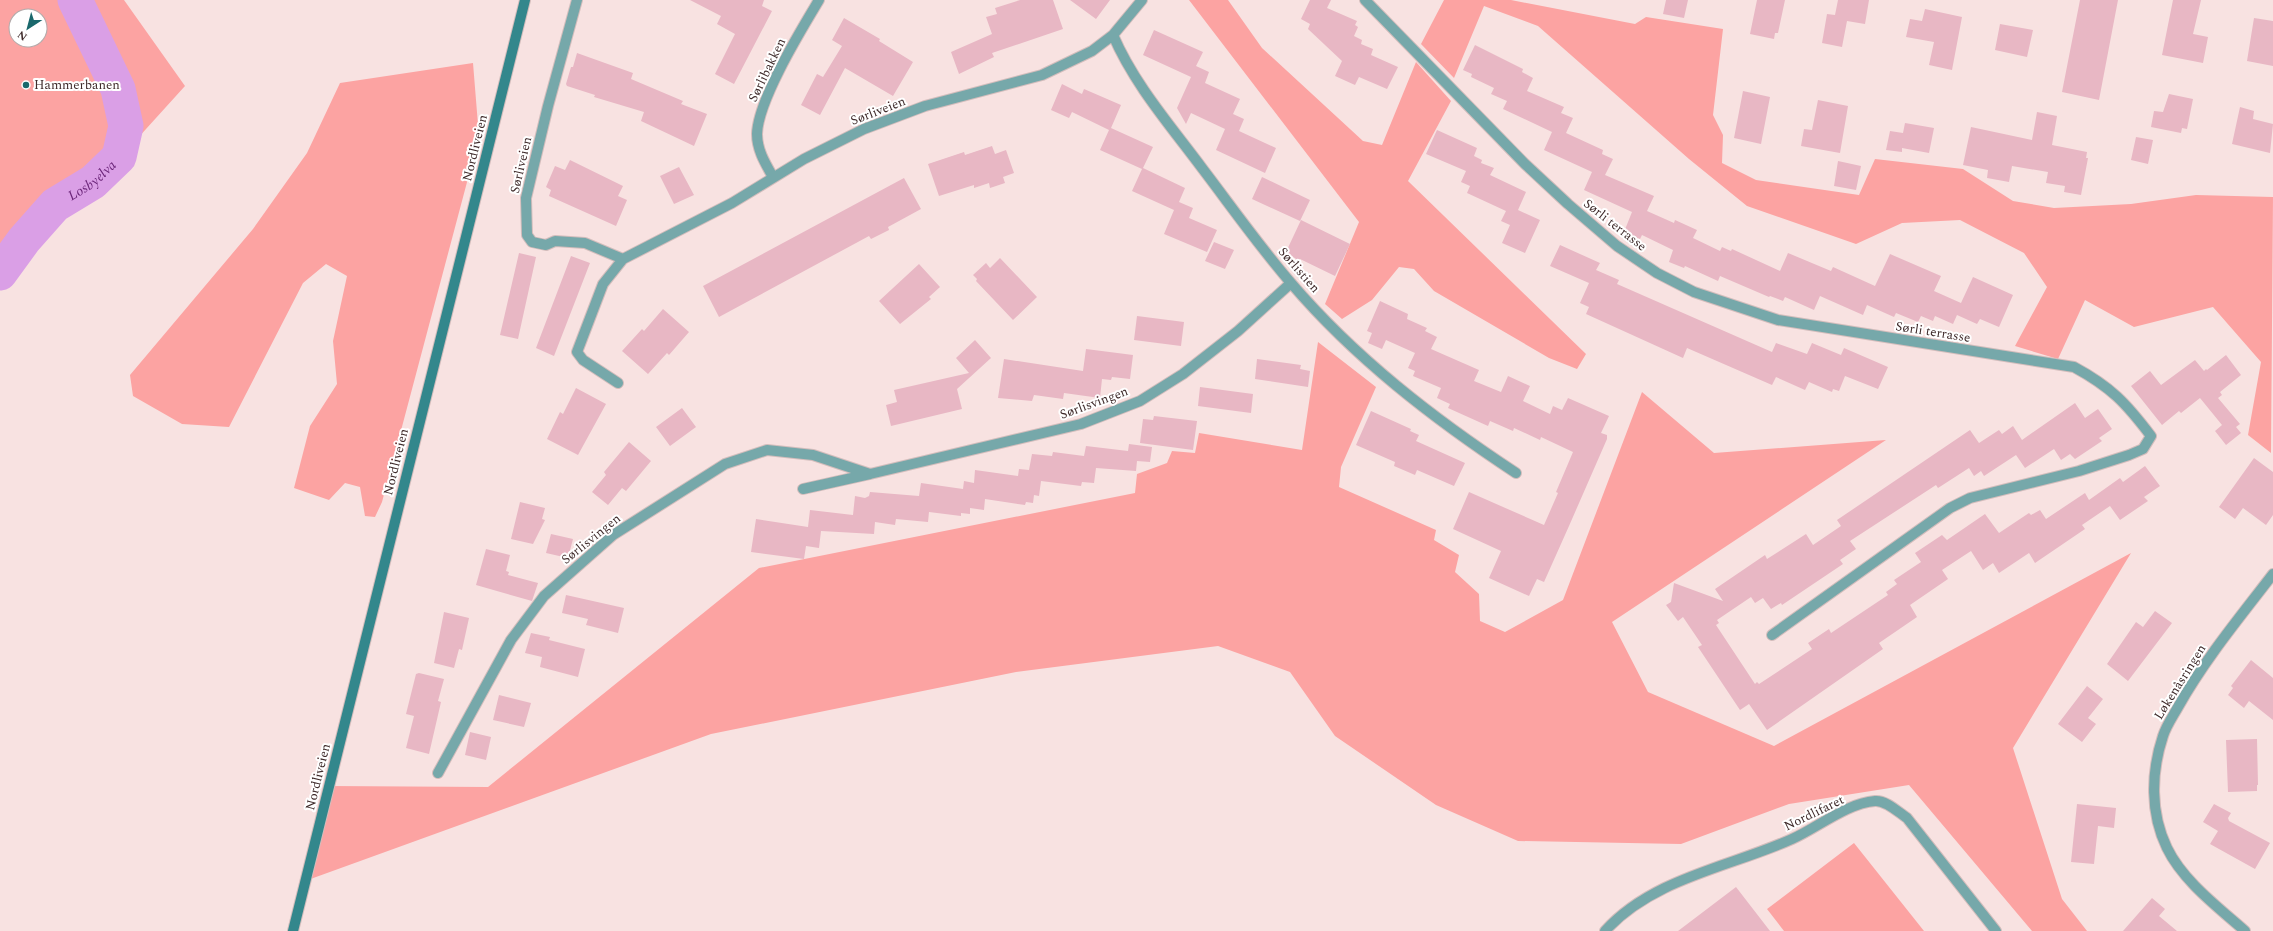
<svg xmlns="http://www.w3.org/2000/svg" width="2273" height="931" font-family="Spectral,serif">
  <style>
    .green { fill: #fca3a2; fill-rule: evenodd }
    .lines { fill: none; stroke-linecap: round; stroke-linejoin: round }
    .river { stroke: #da9fe6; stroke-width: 35 }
    .building { fill: #e8b7c4 }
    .minor-casing { stroke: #d3bdbc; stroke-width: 12 }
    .secondary-casing { stroke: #d3bdbc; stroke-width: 12 }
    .minor { stroke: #76a8aa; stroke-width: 10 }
    .secondary { stroke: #33878c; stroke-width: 10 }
    .poi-dot { fill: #1a686c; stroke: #fff; stroke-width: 1.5 }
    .labels { text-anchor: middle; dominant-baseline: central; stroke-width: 4; stroke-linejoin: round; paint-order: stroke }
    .street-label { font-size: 13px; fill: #3e2a2a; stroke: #fff }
    .poi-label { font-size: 13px; fill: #3e2a2a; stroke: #fff; text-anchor: start }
    .water-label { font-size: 14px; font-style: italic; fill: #6b2579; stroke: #fff }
  </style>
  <rect width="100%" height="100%" fill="#f8e2e1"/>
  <path class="green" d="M 0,0 L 124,0 L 185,86 L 0,290 ZM 16,16 L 40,16 L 40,40 L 16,40 Z
    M 1189,0 L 1228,0 L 1262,48 L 1363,141 L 1382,145 L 1416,62 L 1451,101 L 1408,181 L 1586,354 L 1577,369 L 1549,358 L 1434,291 L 1414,269 L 1399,267 L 1372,300 L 1342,319 L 1325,304 L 1359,222 Z
    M 1444,0 L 1511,0 L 1635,24 L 1646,17 L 1723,29 L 1713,115 L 1723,135 L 1722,163 L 1756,180 L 1859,195 L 1875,159 L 1963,169 L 2013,201 L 2054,208 L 2131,204 L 2196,195 L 2273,197 L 2271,453 L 2248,435 L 2261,362 L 2213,307 L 2134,327 L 2085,300 L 2058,359 L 2015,346 L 2047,287 L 2024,253 L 1960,220 L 1902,223 L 1856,244 L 1747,206 L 1689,159 L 1538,26 L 1484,6 L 1454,78 L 1421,44 Z
    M 473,63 L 479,137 L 382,502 L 375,517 L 365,516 L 360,487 L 345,483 L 329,500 L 294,488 L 310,426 L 337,384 L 333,341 L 347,276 L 326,264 L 303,283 L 229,427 L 182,424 L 133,396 L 130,375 L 253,229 L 307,153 L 340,83 Z
    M 1318,342 L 1376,387 L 1341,467 L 1339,487 L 1436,530 L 1434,540 L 1459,555 L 1455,572 L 1479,594 L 1480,621 L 1505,632 L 1563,600 L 1642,392 L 1714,453 L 1886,440 L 1612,622 L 1648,692 L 1774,746 L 2131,553 L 2013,748 L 2062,899 L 2087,931 L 2032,931 L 1909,785 L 1789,804 L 1681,844 L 1518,841 L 1436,805 L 1335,736 L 1290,672 L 1218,646 L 1016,672 L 711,734 L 305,881 L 329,786 L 488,787 L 759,568 L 1135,493 L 1137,474 L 1167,463 L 1172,451 L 1195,453 L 1199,433 L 1302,450 Z
    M 1854,843 L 1924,931 L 1784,931 L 1767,909 Z"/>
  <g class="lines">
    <path class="river" id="s1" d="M 0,273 L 24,240 L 55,205 L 93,182 L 119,157 L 126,126 L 118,89 L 75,0"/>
  </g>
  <path class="building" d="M 690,0 L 764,0 L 762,6 L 772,11 L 734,84 L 715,74 L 735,34 L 717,24 L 721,16 Z
    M 1020,0 L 1053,0 L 1063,29 L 992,53 L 994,57 L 959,74 L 951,52 L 992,34 L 986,17 L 997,14 L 995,8 Z
    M 1070,0 L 1110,0 L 1096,19 Z
    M 1310,0 L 1331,0 L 1327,8 L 1357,21 L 1355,25 L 1358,27 L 1354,36 L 1362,40 L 1361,44 L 1373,49 L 1371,55 L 1398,67 L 1387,89 L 1359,77 L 1355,85 L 1335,76 L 1342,61 L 1308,29 L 1310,24 L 1301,19 Z
    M 1666,0 L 1688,0 L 1684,18 L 1663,14 Z
    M 1757,0 L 1785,0 L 1778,33 L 1775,33 L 1774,39 L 1750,34 Z
    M 1838,0 L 1869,0 L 1865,24 L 1847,21 L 1842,47 L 1822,43 L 1827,14 L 1835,15 Z
    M 2080,0 L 2118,0 L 2099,100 L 2062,92 Z
    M 2173,0 L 2201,0 L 2193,34 L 2208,37 L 2203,63 L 2162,55 Z
    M 1925,9 L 1962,17 L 1952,70 L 1929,65 L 1934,42 L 1906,37 L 1910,19 L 1922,21 Z
    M 844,18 L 880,39 L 879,41 L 913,62 L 893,96 L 845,68 L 820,115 L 801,105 L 817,74 L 823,77 L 842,46 L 832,40 Z
    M 2254,18 L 2273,21 L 2273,66 L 2247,61 Z
    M 2000,24 L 2033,30 L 2027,57 L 1995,50 Z
    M 1154,30 L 1203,52 L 1196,66 L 1209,72 L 1205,83 L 1240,99 L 1233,114 L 1244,119 L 1239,131 L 1276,148 L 1265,173 L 1216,150 L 1225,129 L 1191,113 L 1186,124 L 1177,108 L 1191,77 L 1143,55 Z
    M 1475,45 L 1523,69 L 1522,72 L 1533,78 L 1527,91 L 1564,107 L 1561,113 L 1573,118 L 1566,133 L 1603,150 L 1602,154 L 1613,159 L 1605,175 L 1654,196 L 1647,211 L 1674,223 L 1675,220 L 1697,230 L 1693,238 L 1720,251 L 1722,247 L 1731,251 L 1732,249 L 1780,271 L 1788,253 L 1831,271 L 1833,267 L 1875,286 L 1890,254 L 1941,276 L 1934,291 L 1961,303 L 1973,277 L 2013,295 L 1999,327 L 1980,319 L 1977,324 L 1957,315 L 1953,324 L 1935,316 L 1933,321 L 1921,316 L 1918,322 L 1896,313 L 1894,317 L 1867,305 L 1863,315 L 1820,296 L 1814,310 L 1785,297 L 1783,301 L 1770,296 L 1769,297 L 1720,276 L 1718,281 L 1685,266 L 1684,268 L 1669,262 L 1673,250 L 1642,235 L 1640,239 L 1624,232 L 1632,212 L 1584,190 L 1592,172 L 1544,150 L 1552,132 L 1503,109 L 1507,101 L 1491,94 L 1494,88 L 1471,77 L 1472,74 L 1463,70 Z
    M 577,53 L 633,73 L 631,79 L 683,101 L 681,104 L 707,114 L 694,146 L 641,121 L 644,112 L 594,97 L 595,95 L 567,86 L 566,84 L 571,67 L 573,67 Z
    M 1062,84 L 1082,94 L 1084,89 L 1121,105 L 1111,128 L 1153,147 L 1143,168 L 1185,188 L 1179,202 L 1193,208 L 1189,218 L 1217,230 L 1207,252 L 1164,234 L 1174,210 L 1132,191 L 1142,169 L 1100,150 L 1109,130 L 1072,112 L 1069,118 L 1051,110 Z
    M 1743,91 L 1770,97 L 1761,144 L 1734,138 Z
    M 2169,94 L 2193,99 L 2187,129 L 2182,128 L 2181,133 L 2151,127 L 2154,111 L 2163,112 Z
    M 1818,100 L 1848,106 L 1840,153 L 1801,146 L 1804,129 L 1812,130 Z
    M 2240,107 L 2254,111 L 2253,119 L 2273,124 L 2270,153 L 2232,144 Z
    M 2037,112 L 2057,116 L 2052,145 L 2087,152 L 2086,158 L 2088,158 L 2081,195 L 2064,192 L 2065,186 L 2046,183 L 2048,172 L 2012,166 L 2009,182 L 1987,178 L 1988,170 L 1963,165 L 1971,127 L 2032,140 Z
    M 1905,123 L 1934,128 L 1929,153 L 1902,148 L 1902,152 L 1886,150 L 1890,131 L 1903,133 Z
    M 1437,130 L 1477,148 L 1474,156 L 1482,160 L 1481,163 L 1494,168 L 1490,175 L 1526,192 L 1518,210 L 1540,220 L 1525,253 L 1502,243 L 1510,225 L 1501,221 L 1506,211 L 1467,193 L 1470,186 L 1461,182 L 1466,171 L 1426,154 Z
    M 2136,137 L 2153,140 L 2148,164 L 2131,160 Z
    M 992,146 L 995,154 L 1006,150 L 1014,173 L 1003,177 L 1005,183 L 990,188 L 989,183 L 974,188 L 974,185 L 939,196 L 928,164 L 964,152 L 965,155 Z
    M 570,160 L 623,186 L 618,196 L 627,200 L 616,226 L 549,196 L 551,190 L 546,187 L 555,166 L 565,170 Z
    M 1838,161 L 1861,166 L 1856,190 L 1834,186 Z
    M 679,167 L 694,195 L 674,204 L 660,176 Z
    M 1262,177 L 1310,200 L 1300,221 L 1252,199 Z
    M 904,178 L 921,209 L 888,227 L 889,230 L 871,239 L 869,236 L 719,317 L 703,286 Z
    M 1301,220 L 1350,244 L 1335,276 L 1300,259 L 1299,261 L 1286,252 Z
    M 1214,242 L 1234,250 L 1225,269 L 1205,261 Z
    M 1560,245 L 1600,263 L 1596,270 L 1619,280 L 1617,284 L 1772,352 L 1776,343 L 1807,354 L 1812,343 L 1841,355 L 1844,348 L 1888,367 L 1878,389 L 1845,376 L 1839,391 L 1833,389 L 1832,392 L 1809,382 L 1805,390 L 1776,377 L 1772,385 L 1687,348 L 1683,358 L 1586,314 L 1589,307 L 1580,303 L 1589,283 L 1550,266 Z
    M 519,253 L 536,257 L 518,339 L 500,335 Z
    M 571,256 L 590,263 L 554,356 L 536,348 Z
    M 1000,258 L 1037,297 L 1013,320 L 976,281 L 977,279 L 973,275 L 986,263 L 990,268 Z
    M 919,264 L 940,287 L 929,297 L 931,299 L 900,324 L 879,301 Z
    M 1380,301 L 1408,314 L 1407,319 L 1427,328 L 1425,331 L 1437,337 L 1431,349 L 1479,370 L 1474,381 L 1501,392 L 1508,376 L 1530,386 L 1523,401 L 1550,414 L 1553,406 L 1562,410 L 1568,398 L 1609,416 L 1601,433 L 1607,435 L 1607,439 L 1569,526 L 1544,582 L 1537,579 L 1529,596 L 1489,578 L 1501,551 L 1453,529 L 1469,492 L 1544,525 L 1558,493 L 1556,492 L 1573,452 L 1541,437 L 1540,440 L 1514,428 L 1513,431 L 1490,421 L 1488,426 L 1448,408 L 1450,404 L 1437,398 L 1441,388 L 1413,376 L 1415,371 L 1408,368 L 1415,353 L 1386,340 L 1382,349 L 1368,343 L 1372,333 L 1367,331 Z
    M 663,309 L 689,332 L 669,355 L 667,353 L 648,374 L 622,351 L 642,329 L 644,331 Z
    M 1137,316 L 1184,322 L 1181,346 L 1134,340 Z
    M 975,340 L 991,358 L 957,389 L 962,409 L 891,426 L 886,405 L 897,402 L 894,390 L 969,373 L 956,358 Z
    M 1086,349 L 1133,355 L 1130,379 L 1112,377 L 1111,380 L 1102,379 L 1100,398 L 1064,393 L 1063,399 L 1034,395 L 1032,401 L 998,398 L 1004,359 L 1083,371 Z
    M 2226,355 L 2241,375 L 2220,392 L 2222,395 L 2218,398 L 2240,424 L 2236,427 L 2241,433 L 2226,445 L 2215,431 L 2222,425 L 2200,398 L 2181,413 L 2179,411 L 2162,425 L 2131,386 L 2150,371 L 2161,385 L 2195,360 L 2204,371 L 2206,369 L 2207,370 Z
    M 1257,359 L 1301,365 L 1300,369 L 1310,371 L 1308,387 L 1255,379 Z
    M 1200,387 L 1253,394 L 1251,413 L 1198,406 Z
    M 576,388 L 606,404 L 578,455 L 547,439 L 560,412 L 563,414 Z
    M 2075,403 L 2085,418 L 2098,409 L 2112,429 L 2099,438 L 2102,441 L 2075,459 L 2070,454 L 2061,460 L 2054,449 L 2025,468 L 2016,455 L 1984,476 L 1981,471 L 1974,476 L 1969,468 L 1938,488 L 1936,485 L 1850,541 L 1856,549 L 1840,560 L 1843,564 L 1782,605 L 1781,603 L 1771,609 L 1763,598 L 1755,603 L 1751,597 L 1717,620 L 1719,623 L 1716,625 L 1755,684 L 1757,682 L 1759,684 L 1812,649 L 1808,643 L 1829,629 L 1831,633 L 1888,595 L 1886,592 L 1897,584 L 1894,580 L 1921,562 L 1915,553 L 1942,535 L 1947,540 L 1985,514 L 1999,533 L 2029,513 L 2031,515 L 2040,510 L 2046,519 L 2085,493 L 2089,500 L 2120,478 L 2123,482 L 2145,466 L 2160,486 L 2144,497 L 2148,501 L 2120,520 L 2110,506 L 2082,525 L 2085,529 L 2035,563 L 2029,553 L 1999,573 L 1993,563 L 1983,570 L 1971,551 L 1942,570 L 1948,579 L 1910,605 L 1917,617 L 1879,643 L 1883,649 L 1767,730 L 1749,704 L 1740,710 L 1698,647 L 1702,645 L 1683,617 L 1678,621 L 1666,605 L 1671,602 L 1674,583 L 1723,601 L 1715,589 L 1765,555 L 1767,559 L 1806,534 L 1813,545 L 1841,526 L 1837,520 L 1970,430 L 1979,443 L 1999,430 L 2002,434 L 2013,426 L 2022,440 Z
    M 682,408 L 696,427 L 670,446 L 656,427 Z
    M 1371,411 L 1411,429 L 1410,431 L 1419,435 L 1416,441 L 1465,463 L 1454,486 L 1417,470 L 1415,475 L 1394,466 L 1395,462 L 1356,445 Z
    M 1154,416 L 1197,421 L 1193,450 L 1140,443 L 1143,419 L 1153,420 Z
    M 629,442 L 651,461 L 626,491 L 622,488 L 608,505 L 592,492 L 606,475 L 604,472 Z
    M 1129,444 L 1152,447 L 1150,462 L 1137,461 L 1136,471 L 1096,468 L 1094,483 L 1082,482 L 1081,486 L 1041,481 L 1039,496 L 1034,495 L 1033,503 L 1026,502 L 1025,505 L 985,499 L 984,510 L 970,508 L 970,514 L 961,513 L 961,516 L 929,512 L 928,522 L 896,519 L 895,525 L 875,522 L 874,534 L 821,531 L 819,548 L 806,546 L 804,559 L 751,552 L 756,519 L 808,527 L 810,510 L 853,515 L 855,496 L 865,498 L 869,496 L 870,492 L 919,496 L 921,483 L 963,489 L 964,481 L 974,483 L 975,470 L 1018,476 L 1019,469 L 1029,470 L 1032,454 L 1052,456 L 1053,452 L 1084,456 L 1086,446 L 1128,451 Z
    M 2254,458 L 2273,472 L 2273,515 L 2266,525 L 2243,508 L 2235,519 L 2219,507 Z
    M 520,502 L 545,508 L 542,519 L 545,520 L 533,544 L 511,539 Z
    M 551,534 L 573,539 L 568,558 L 546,553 Z
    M 486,549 L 510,555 L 506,571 L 509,572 L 508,575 L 538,583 L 532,601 L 476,585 Z
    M 566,595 L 624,608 L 618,633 L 586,625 L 588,619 L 562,613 Z
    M 2155,611 L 2172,623 L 2128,681 L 2107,664 L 2136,622 L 2143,627 Z
    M 444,612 L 469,618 L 462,650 L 459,649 L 454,668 L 434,663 Z
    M 531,633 L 550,637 L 549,640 L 585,649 L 578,677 L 540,667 L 542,657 L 525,653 Z
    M 2251,660 L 2273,678 L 2273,720 L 2249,701 L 2244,708 L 2228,695 L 2233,688 L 2231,686 Z
    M 419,673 L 444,679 L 438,701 L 441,702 L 429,754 L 406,748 L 414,716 L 406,714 L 416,674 Z
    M 2087,686 L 2103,699 L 2088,718 L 2096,724 L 2082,742 L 2058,724 Z
    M 499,695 L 531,703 L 524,727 L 493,720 Z
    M 470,732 L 491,737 L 486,760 L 465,755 Z
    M 2257,739 L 2258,785 L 2257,785 L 2257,791 L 2228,792 L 2226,740 Z
    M 2077,804 L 2116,808 L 2114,828 L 2098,826 L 2094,864 L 2071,862 Z
    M 2214,804 L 2231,813 L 2228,818 L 2229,821 L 2270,843 L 2255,869 L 2210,844 L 2218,831 L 2203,822 Z
    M 1736,887 L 1770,931 L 1678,931 Z
    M 2152,898 L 2165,909 L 2159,916 L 2177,931 L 2123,931 Z"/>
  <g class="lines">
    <g class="minor-casing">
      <path id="minor" d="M 577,0 L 548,106 L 526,198 L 527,235 L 532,242 L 546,245 L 555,241 L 585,243 L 623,259
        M 1365,0 L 1525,164 L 1568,204 L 1617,246 L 1657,273 L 1694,292 L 1778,320 L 2074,367 C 2111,387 2126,403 2151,436 L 2143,449 L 2129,455 L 2079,471 L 1970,498 L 1950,508 L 1772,635
        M 1113,35 C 1134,84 1170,125 1202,168 C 1231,206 1259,246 1291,283 C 1355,358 1434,419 1516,473
        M 773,177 C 765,163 757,150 757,134 C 758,100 801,30 819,0
        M 618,383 L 583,360 L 577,352 L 603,284 L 623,259 L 732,203 L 804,159 L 864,129 L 925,106 L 1042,75 L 1092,51 L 1113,35 L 1142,0
        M 803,489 L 870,474
        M 438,773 L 511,640 L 544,596 L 613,535 L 725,464 L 767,450 L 813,455 L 870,474 L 1081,424 L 1140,401 L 1183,374 L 1238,331 L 1291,283
        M 1605,931 C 1653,878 1730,867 1792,839 C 1817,828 1847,803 1875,801 C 1886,800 1898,812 1907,818 L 1996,931
        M 2245,931 C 2218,907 2183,881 2167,848 C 2150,813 2151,772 2163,736 C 2166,726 2173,716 2178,707 C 2205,659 2240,617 2273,574"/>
    </g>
    <g class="secondary-casing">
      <path id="secondary" d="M 293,931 L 525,0"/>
    </g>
    <use href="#minor" class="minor"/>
    <use href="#secondary" class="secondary"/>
  </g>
  <circle class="poi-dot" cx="26" cy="85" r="4"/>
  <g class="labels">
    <g class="street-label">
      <text transform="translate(767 70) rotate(-64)">Sørlibakken</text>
      <text transform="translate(878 111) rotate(-21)">Sørliveien</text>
      <text transform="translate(475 148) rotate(-76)">Nordliveien</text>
      <text transform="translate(521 165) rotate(-77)">Sørliveien</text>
      <text transform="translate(1615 225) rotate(38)">Sørli terrasse</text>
      <text transform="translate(1299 270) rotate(49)">Sørlistien</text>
      <text transform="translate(1933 332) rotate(9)">Sørli terrasse</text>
      <text transform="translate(1094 403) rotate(-20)">Sørlisvingen</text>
      <text transform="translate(396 462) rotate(-76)">Nordliveien</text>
      <text transform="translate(591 539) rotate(-39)">Sørlisvingen</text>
      <text transform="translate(2180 682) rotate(-58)">Løkenåsringen</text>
      <text transform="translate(318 777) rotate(-76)">Nordliveien</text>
      <text transform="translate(1814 813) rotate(-26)">Nordlifaret</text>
    </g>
    <g class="poi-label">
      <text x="34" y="85">Hammerbanen</text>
    </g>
    <g class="water-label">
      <text stroke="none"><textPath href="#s1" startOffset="132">Losbyelva</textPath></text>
    </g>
  </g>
  <g transform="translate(28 28) rotate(216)"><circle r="19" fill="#ffffff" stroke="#b2aaaa"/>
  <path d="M0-3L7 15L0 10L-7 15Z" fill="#1a686c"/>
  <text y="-6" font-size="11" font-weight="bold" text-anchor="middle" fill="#3e2a2a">N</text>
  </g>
</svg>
